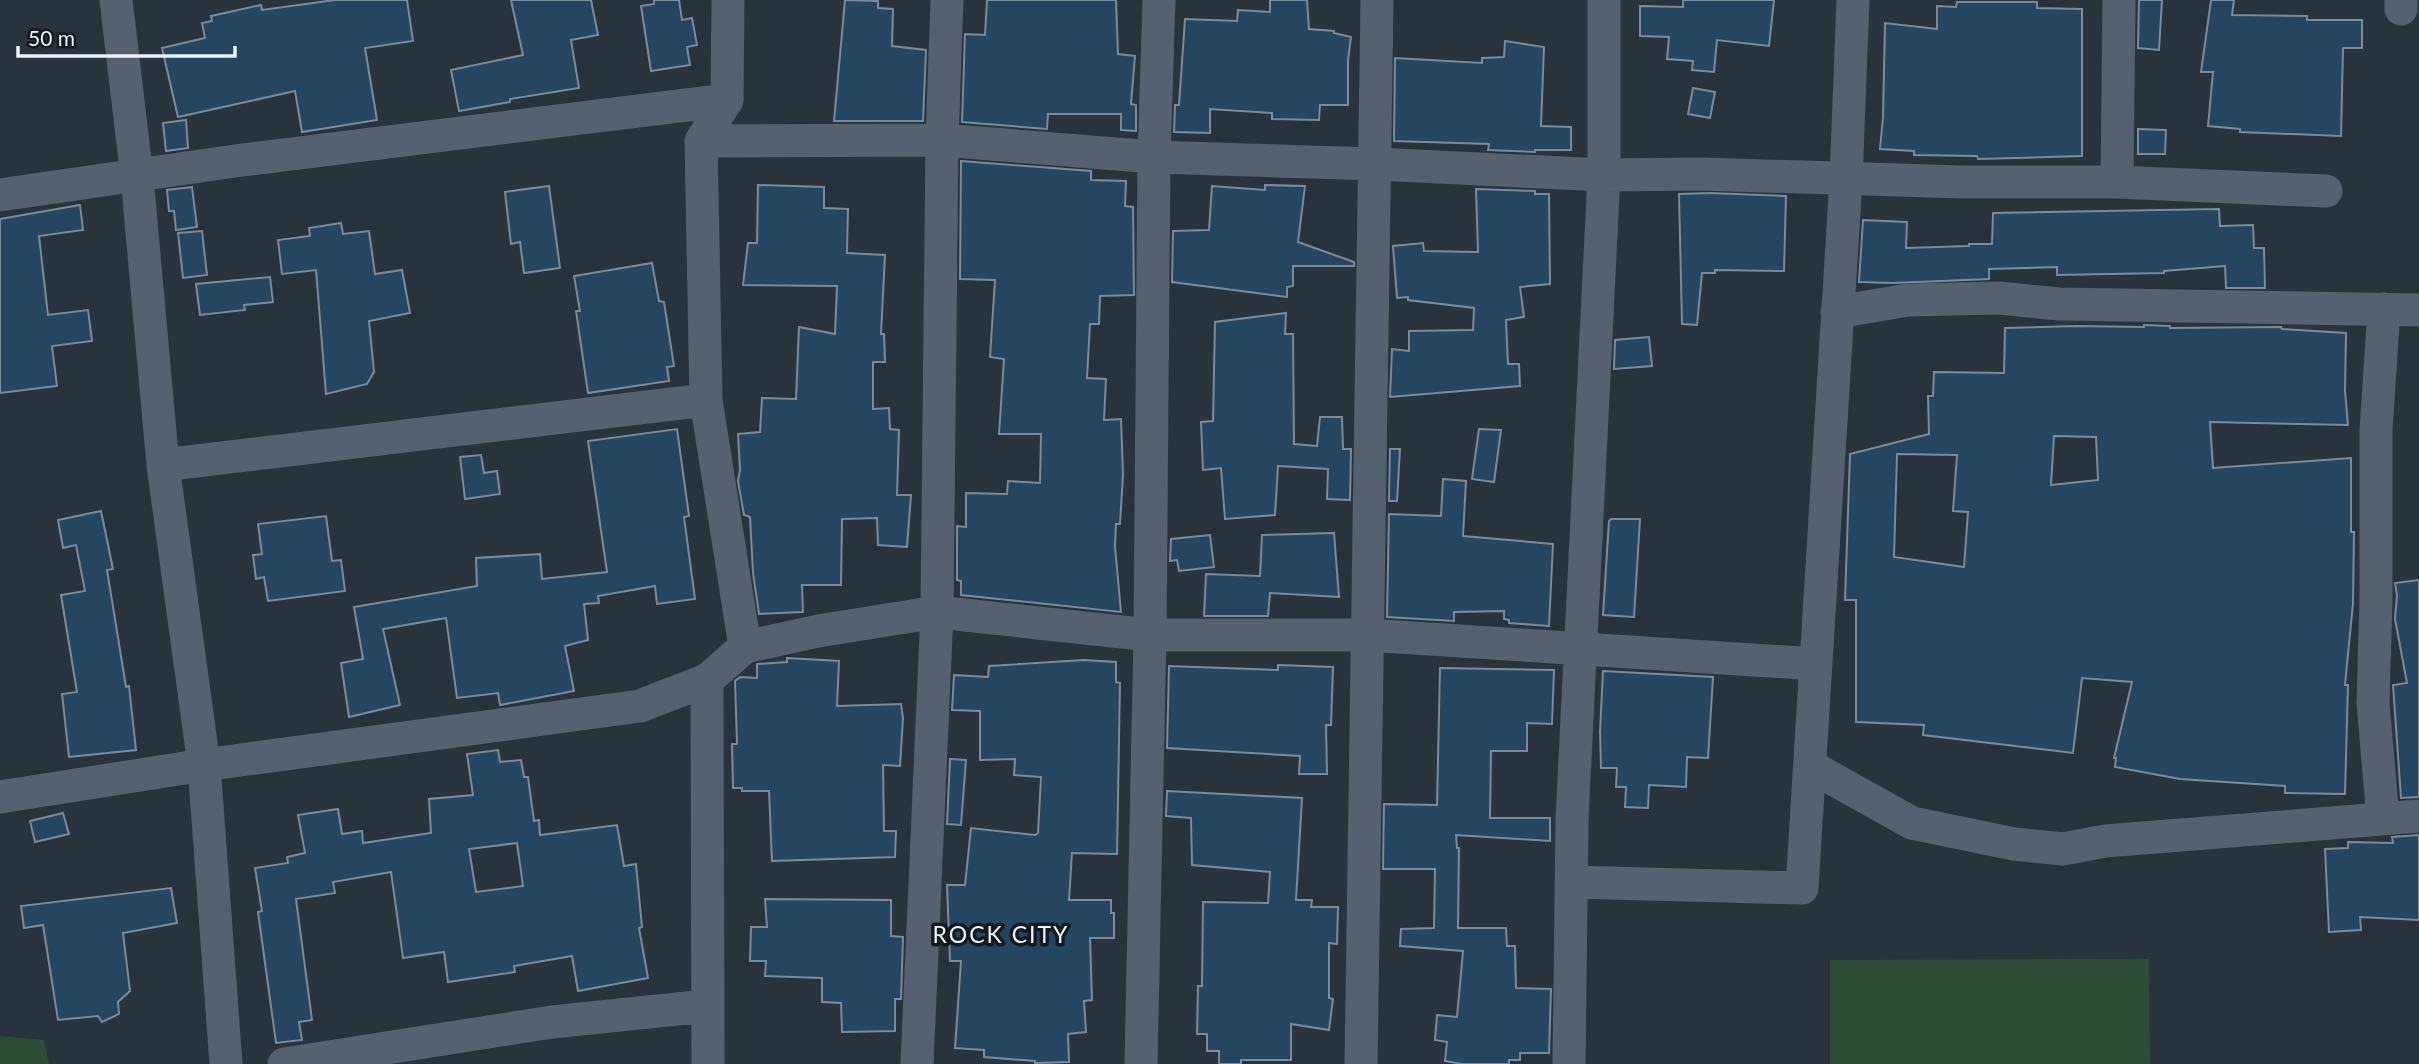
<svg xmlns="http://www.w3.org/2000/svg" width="2419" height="1064" font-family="Lato,sans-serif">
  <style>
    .green { fill: #2f4c37 }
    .building { fill: #254661; stroke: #7d8a95; stroke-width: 2; fill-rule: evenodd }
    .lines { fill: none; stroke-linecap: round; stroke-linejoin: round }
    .minor { stroke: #55616c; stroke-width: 33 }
    .labels { text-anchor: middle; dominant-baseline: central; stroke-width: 7; stroke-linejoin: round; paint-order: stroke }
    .neighbourhood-label { font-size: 23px; letter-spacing: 2px; fill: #ebf2f9; stroke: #151a1e }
  </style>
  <rect width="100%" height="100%" fill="#28333c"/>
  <path class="green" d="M 2149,959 L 2150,1064 L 1830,1064 L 1830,960 Z
    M 0,1036 L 44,1040 L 49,1064 L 0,1064 Z"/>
  <path class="building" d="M 335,0 L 407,0 L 413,41 L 365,48 L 377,120 L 302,132 L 295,91 L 178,117 L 162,48 L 205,38 L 202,23 L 212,21 L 211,16 L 261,5 L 262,10 Z
    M 511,0 L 591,0 L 598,35 L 571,40 L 579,88 L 510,99 L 510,102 L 459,111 L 451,70 L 523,55 Z
    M 654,0 L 679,0 L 682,20 L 692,18 L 697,45 L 687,47 L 690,65 L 651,71 L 641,6 L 654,4 Z
    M 845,0 L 878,1 L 878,8 L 893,9 L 892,46 L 926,50 L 923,121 L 834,121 Z
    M 987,0 L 1116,0 L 1118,54 L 1135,56 L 1131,104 L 1136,105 L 1136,131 L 1121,130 L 1121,114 L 1048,114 L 1047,129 L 962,122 L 965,34 L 985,35 Z
    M 1270,0 L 1307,0 L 1309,29 L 1334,31 L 1334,33 L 1351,37 L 1348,60 L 1348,105 L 1320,105 L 1319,120 L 1272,119 L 1272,113 L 1210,109 L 1210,133 L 1174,132 L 1175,105 L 1179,105 L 1185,19 L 1237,21 L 1238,10 L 1270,12 Z
    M 1683,0 L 1774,0 L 1769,46 L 1717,40 L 1714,72 L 1692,70 L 1693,61 L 1667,59 L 1669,37 L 1640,36 L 1640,6 L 1683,7 Z
    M 2139,0 L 2162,0 L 2159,50 L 2138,48 Z
    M 2211,0 L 2234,0 L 2232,15 L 2307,16 L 2307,20 L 2362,20 L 2362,48 L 2343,48 L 2341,136 L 2240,132 L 2240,129 L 2208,126 L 2213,72 L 2201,72 Z
    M 1957,2 L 2037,2 L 2037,8 L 2082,9 L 2082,156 L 1978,159 L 1977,156 L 1914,155 L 1914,151 L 1880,149 L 1883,117 L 1885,23 L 1937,29 L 1937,6 L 1956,7 Z
    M 1505,41 L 1544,47 L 1541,126 L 1571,127 L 1571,150 L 1535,150 L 1535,152 L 1488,150 L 1489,144 L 1394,141 L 1395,58 L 1482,63 L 1482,58 L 1504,57 Z
    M 1693,88 L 1715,92 L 1710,118 L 1688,114 Z
    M 186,120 L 188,148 L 166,151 L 163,123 Z
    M 2138,129 L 2166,130 L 2165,154 L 2138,154 Z
    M 961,161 L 1091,171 L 1091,180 L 1126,181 L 1125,206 L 1133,207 L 1134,295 L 1100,296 L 1099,324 L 1090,324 L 1087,378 L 1106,379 L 1104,420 L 1121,419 L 1123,475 L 1120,524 L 1116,524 L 1115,547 L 1121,612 L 961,595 L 961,581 L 957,580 L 957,526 L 966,527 L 966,493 L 1007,494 L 1008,481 L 1040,483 L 1041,434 L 999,434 L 1004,359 L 990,357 L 995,280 L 960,279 Z
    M 758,185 L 824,187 L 824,208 L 848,209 L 847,253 L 885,255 L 881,334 L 884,334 L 885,362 L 873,362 L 873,409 L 889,408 L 890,429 L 899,430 L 897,495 L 911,495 L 907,547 L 878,545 L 877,518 L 842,519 L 841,585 L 802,585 L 803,612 L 759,614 L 753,573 L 750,517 L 744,515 L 738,481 L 740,470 L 738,434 L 760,432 L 762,398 L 796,399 L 799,327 L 835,334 L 837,286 L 743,285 L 748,243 L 757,243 Z
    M 1265,185 L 1305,186 L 1298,242 L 1354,262 L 1354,266 L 1293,266 L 1293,286 L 1287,287 L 1287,297 L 1172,282 L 1173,231 L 1209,230 L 1212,186 L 1265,190 Z
    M 549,186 L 560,268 L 524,273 L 520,242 L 511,244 L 505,192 Z
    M 192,187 L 197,227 L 176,230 L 174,211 L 169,211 L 167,190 Z
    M 1476,189 L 1535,191 L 1535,194 L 1549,194 L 1550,284 L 1520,287 L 1524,317 L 1506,320 L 1508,364 L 1519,364 L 1520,386 L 1390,397 L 1392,349 L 1409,351 L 1409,331 L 1473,330 L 1474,308 L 1408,300 L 1408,297 L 1397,298 L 1393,246 L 1423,243 L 1424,251 L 1478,252 Z
    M 1710,193 L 1786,196 L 1784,271 L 1715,270 L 1715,273 L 1702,273 L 1697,325 L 1682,324 L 1679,194 Z
    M 80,205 L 83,230 L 39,236 L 48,315 L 88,310 L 92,341 L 52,346 L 57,386 L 0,393 L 0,219 Z
    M 2219,209 L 2220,226 L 2253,225 L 2254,248 L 2264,248 L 2265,288 L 2226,288 L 2225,266 L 2164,271 L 2164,273 L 2057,275 L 2057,267 L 1989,269 L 1989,279 L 1893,283 L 1859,282 L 1863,220 L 1907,222 L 1906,248 L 1969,246 L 1969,244 L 1992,244 L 1993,213 Z
    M 341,223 L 343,234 L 369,231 L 375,274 L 402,270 L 410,313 L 369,321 L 374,372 L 367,384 L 326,394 L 316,270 L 282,274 L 278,240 L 310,236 L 309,228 Z
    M 202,231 L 207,275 L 183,278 L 178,233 Z
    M 652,263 L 659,301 L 664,302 L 674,366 L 667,367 L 669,381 L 588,393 L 576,311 L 580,311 L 574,276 Z
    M 270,277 L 273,302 L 244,305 L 245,310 L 200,315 L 196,284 Z
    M 1286,313 L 1285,334 L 1293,334 L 1294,444 L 1317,446 L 1320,417 L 1342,417 L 1343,449 L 1351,449 L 1350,500 L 1327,499 L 1328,469 L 1278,466 L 1275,515 L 1225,519 L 1221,468 L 1203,470 L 1201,422 L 1213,421 L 1215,322 Z
    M 2144,325 L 2170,326 L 2170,328 L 2281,327 L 2282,329 L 2346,333 L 2345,391 L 2348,425 L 2210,422 L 2213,468 L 2351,458 L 2351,532 L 2354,532 L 2353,603 L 2345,685 L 2348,685 L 2345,794 L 2285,793 L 2285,786 L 2180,779 L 2115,767 L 2116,758 L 2114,758 L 2132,682 L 2082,678 L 2073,753 L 1923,735 L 1924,725 L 1856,722 L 1856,600 L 1845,600 L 1850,454 L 1929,434 L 1928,396 L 1933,396 L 1934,372 L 2004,373 L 2005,328 L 2076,326 L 2144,327 ZM 2054,436 L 2096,437 L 2098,480 L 2051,485 ZM 1897,454 L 1957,455 L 1953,511 L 1968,512 L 1964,567 L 1894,557 Z
    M 1649,337 L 1652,366 L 1614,369 L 1615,340 Z
    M 677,429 L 689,516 L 684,517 L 695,599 L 657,604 L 655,586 L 598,596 L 599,603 L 584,604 L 588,640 L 565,646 L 574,691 L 500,705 L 498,693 L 457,698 L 446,618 L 383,629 L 400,705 L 349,717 L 341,663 L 363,659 L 354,607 L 477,586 L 476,558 L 540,554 L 542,579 L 607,572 L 588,441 Z
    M 1479,429 L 1501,430 L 1494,482 L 1472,479 Z
    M 1390,449 L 1400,449 L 1397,501 L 1389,501 Z
    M 481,455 L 484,473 L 497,471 L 500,494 L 465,499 L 460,457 Z
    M 1443,479 L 1466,481 L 1463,536 L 1553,544 L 1549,626 L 1509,623 L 1509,620 L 1504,619 L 1504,611 L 1454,612 L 1454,621 L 1387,617 L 1389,514 L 1441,516 Z
    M 101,511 L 113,569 L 107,570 L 126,687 L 129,686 L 136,750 L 69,757 L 62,694 L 77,692 L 61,595 L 85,591 L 76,545 L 63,548 L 58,520 Z
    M 326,516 L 332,561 L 341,560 L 345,591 L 268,601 L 264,577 L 256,579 L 253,555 L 262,554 L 258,524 Z
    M 1611,519 L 1640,519 L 1634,617 L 1603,615 L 1609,521 Z
    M 1334,533 L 1339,597 L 1270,593 L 1268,616 L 1204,616 L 1206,574 L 1260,576 L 1262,535 Z
    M 1210,535 L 1214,567 L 1179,571 L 1177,560 L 1170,561 L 1171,539 Z
    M 2419,580 L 2419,797 L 2401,798 L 2393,685 L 2407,683 L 2395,619 L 2397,595 L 2395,583 Z
    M 787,658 L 839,661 L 837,706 L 901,704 L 903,718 L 900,766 L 883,765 L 884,831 L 896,831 L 895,857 L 772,861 L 769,791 L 742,791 L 742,788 L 733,788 L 732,744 L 737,744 L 735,681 L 740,677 L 757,678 L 757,664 L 787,662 Z
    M 1084,660 L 1116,662 L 1116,682 L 1120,683 L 1117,854 L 1072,853 L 1069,900 L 1111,900 L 1111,913 L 1114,913 L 1114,938 L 1090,938 L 1092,1000 L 1084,1001 L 1086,1032 L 1068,1034 L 1069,1062 L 1035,1063 L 1035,1061 L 984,1057 L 984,1050 L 955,1048 L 961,961 L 950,961 L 947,885 L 965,885 L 971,828 L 1035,835 L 1038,833 L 1041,777 L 1014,775 L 1015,759 L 980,760 L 980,711 L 952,710 L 954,675 L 988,677 L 989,666 Z
    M 1278,665 L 1333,667 L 1331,725 L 1326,725 L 1327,774 L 1299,774 L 1300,756 L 1167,748 L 1169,666 L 1278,670 Z
    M 1440,668 L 1554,670 L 1552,724 L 1527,723 L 1527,751 L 1491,751 L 1490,818 L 1550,818 L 1550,841 L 1456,835 L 1457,848 L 1459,848 L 1458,928 L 1506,928 L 1507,946 L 1515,946 L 1516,988 L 1551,989 L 1549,1053 L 1520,1053 L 1520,1060 L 1509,1060 L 1509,1064 L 1462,1064 L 1445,1061 L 1447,1042 L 1435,1040 L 1437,1015 L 1457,1017 L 1463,951 L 1400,946 L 1401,929 L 1434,928 L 1435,869 L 1383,869 L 1384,804 L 1437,805 Z
    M 1603,671 L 1713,677 L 1708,758 L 1687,757 L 1686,787 L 1649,785 L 1648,808 L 1625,807 L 1626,787 L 1616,787 L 1617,768 L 1601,768 L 1600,732 Z
    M 498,750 L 500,762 L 521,760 L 524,777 L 528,777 L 534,821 L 539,820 L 540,835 L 617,825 L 624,866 L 636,864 L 642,927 L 639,928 L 648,978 L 578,991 L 572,956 L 514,966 L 515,972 L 448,982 L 444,952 L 403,958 L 391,872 L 333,882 L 335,893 L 296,899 L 312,1020 L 299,1022 L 302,1040 L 276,1043 L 258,912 L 262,911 L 255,868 L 288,863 L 287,857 L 305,853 L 298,815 L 338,809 L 342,834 L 362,831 L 363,843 L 431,833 L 429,799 L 473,795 L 467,754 ZM 517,843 L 523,886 L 476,892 L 469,849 Z
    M 950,759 L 966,760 L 961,825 L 947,824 Z
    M 1167,791 L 1302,798 L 1296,900 L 1312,900 L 1311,907 L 1338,907 L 1337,944 L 1329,943 L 1329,998 L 1333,999 L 1329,1030 L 1291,1024 L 1291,1060 L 1241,1060 L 1241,1064 L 1219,1064 L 1219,1051 L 1207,1051 L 1207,1034 L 1197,1034 L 1198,986 L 1202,986 L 1203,902 L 1268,903 L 1270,872 L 1192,865 L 1191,818 L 1166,816 Z
    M 63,813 L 69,834 L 35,842 L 30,821 Z
    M 2419,835 L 2419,920 L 2360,917 L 2361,930 L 2329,932 L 2325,849 L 2348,848 L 2348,842 L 2393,843 L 2392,837 Z
    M 171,888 L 177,923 L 123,933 L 130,991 L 118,1002 L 119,1014 L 102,1022 L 98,1016 L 58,1020 L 43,925 L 24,928 L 21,906 Z
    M 765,899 L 891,900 L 891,936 L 903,937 L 901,999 L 895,999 L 895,1031 L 842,1032 L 841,1003 L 822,1002 L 822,978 L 765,976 L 766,961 L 750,961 L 751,927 L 767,927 Z"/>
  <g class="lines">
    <path class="minor" d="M 116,0 L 137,177 L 163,465 L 204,765 L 226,1064
      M 728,0 L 727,100 L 701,141 L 706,400 L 745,647
      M 2401,0 L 2401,9
      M 701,141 L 942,140 L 1154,157 L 1376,164 L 1604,175 L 1702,174 L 1962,182 L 2117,182 L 2326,191
      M 2117,182 L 2119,0
      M 0,195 L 242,160 L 727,100
      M 1837,312 L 1908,300 L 1999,298 L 2059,304 L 2419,310
      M 163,465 L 706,400
      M 707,680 L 708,1064
      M 1810,766 L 1912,823 L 2014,844 L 2063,849 L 2105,841 L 2419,816
      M 0,797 L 204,765 L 640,706 L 707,680 L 745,647 L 818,631 L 937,612 L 1150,635 L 1367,635 L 1816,664
      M 2383,818 L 2373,703 L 2376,600 L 2376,430 L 2384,309
      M 1571,882 L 1802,888 L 1846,180 L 1853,0
      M 284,1064 L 552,1022 L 706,1006
      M 917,1064 L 937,612 L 942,140 L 947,0
      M 1141,1064 L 1150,635 L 1154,157 L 1159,0
      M 1361,1064 L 1377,0
      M 1569,1064 L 1572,819 L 1604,175 L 1604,0"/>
  </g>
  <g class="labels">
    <g class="neighbourhood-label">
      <text x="1001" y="934">ROCK CITY</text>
    </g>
  </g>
  <path d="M18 46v10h217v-10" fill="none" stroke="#ebf2f9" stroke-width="3.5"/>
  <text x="28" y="46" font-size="21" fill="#ebf2f9" stroke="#151a1e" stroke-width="5" paint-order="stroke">50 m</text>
</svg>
